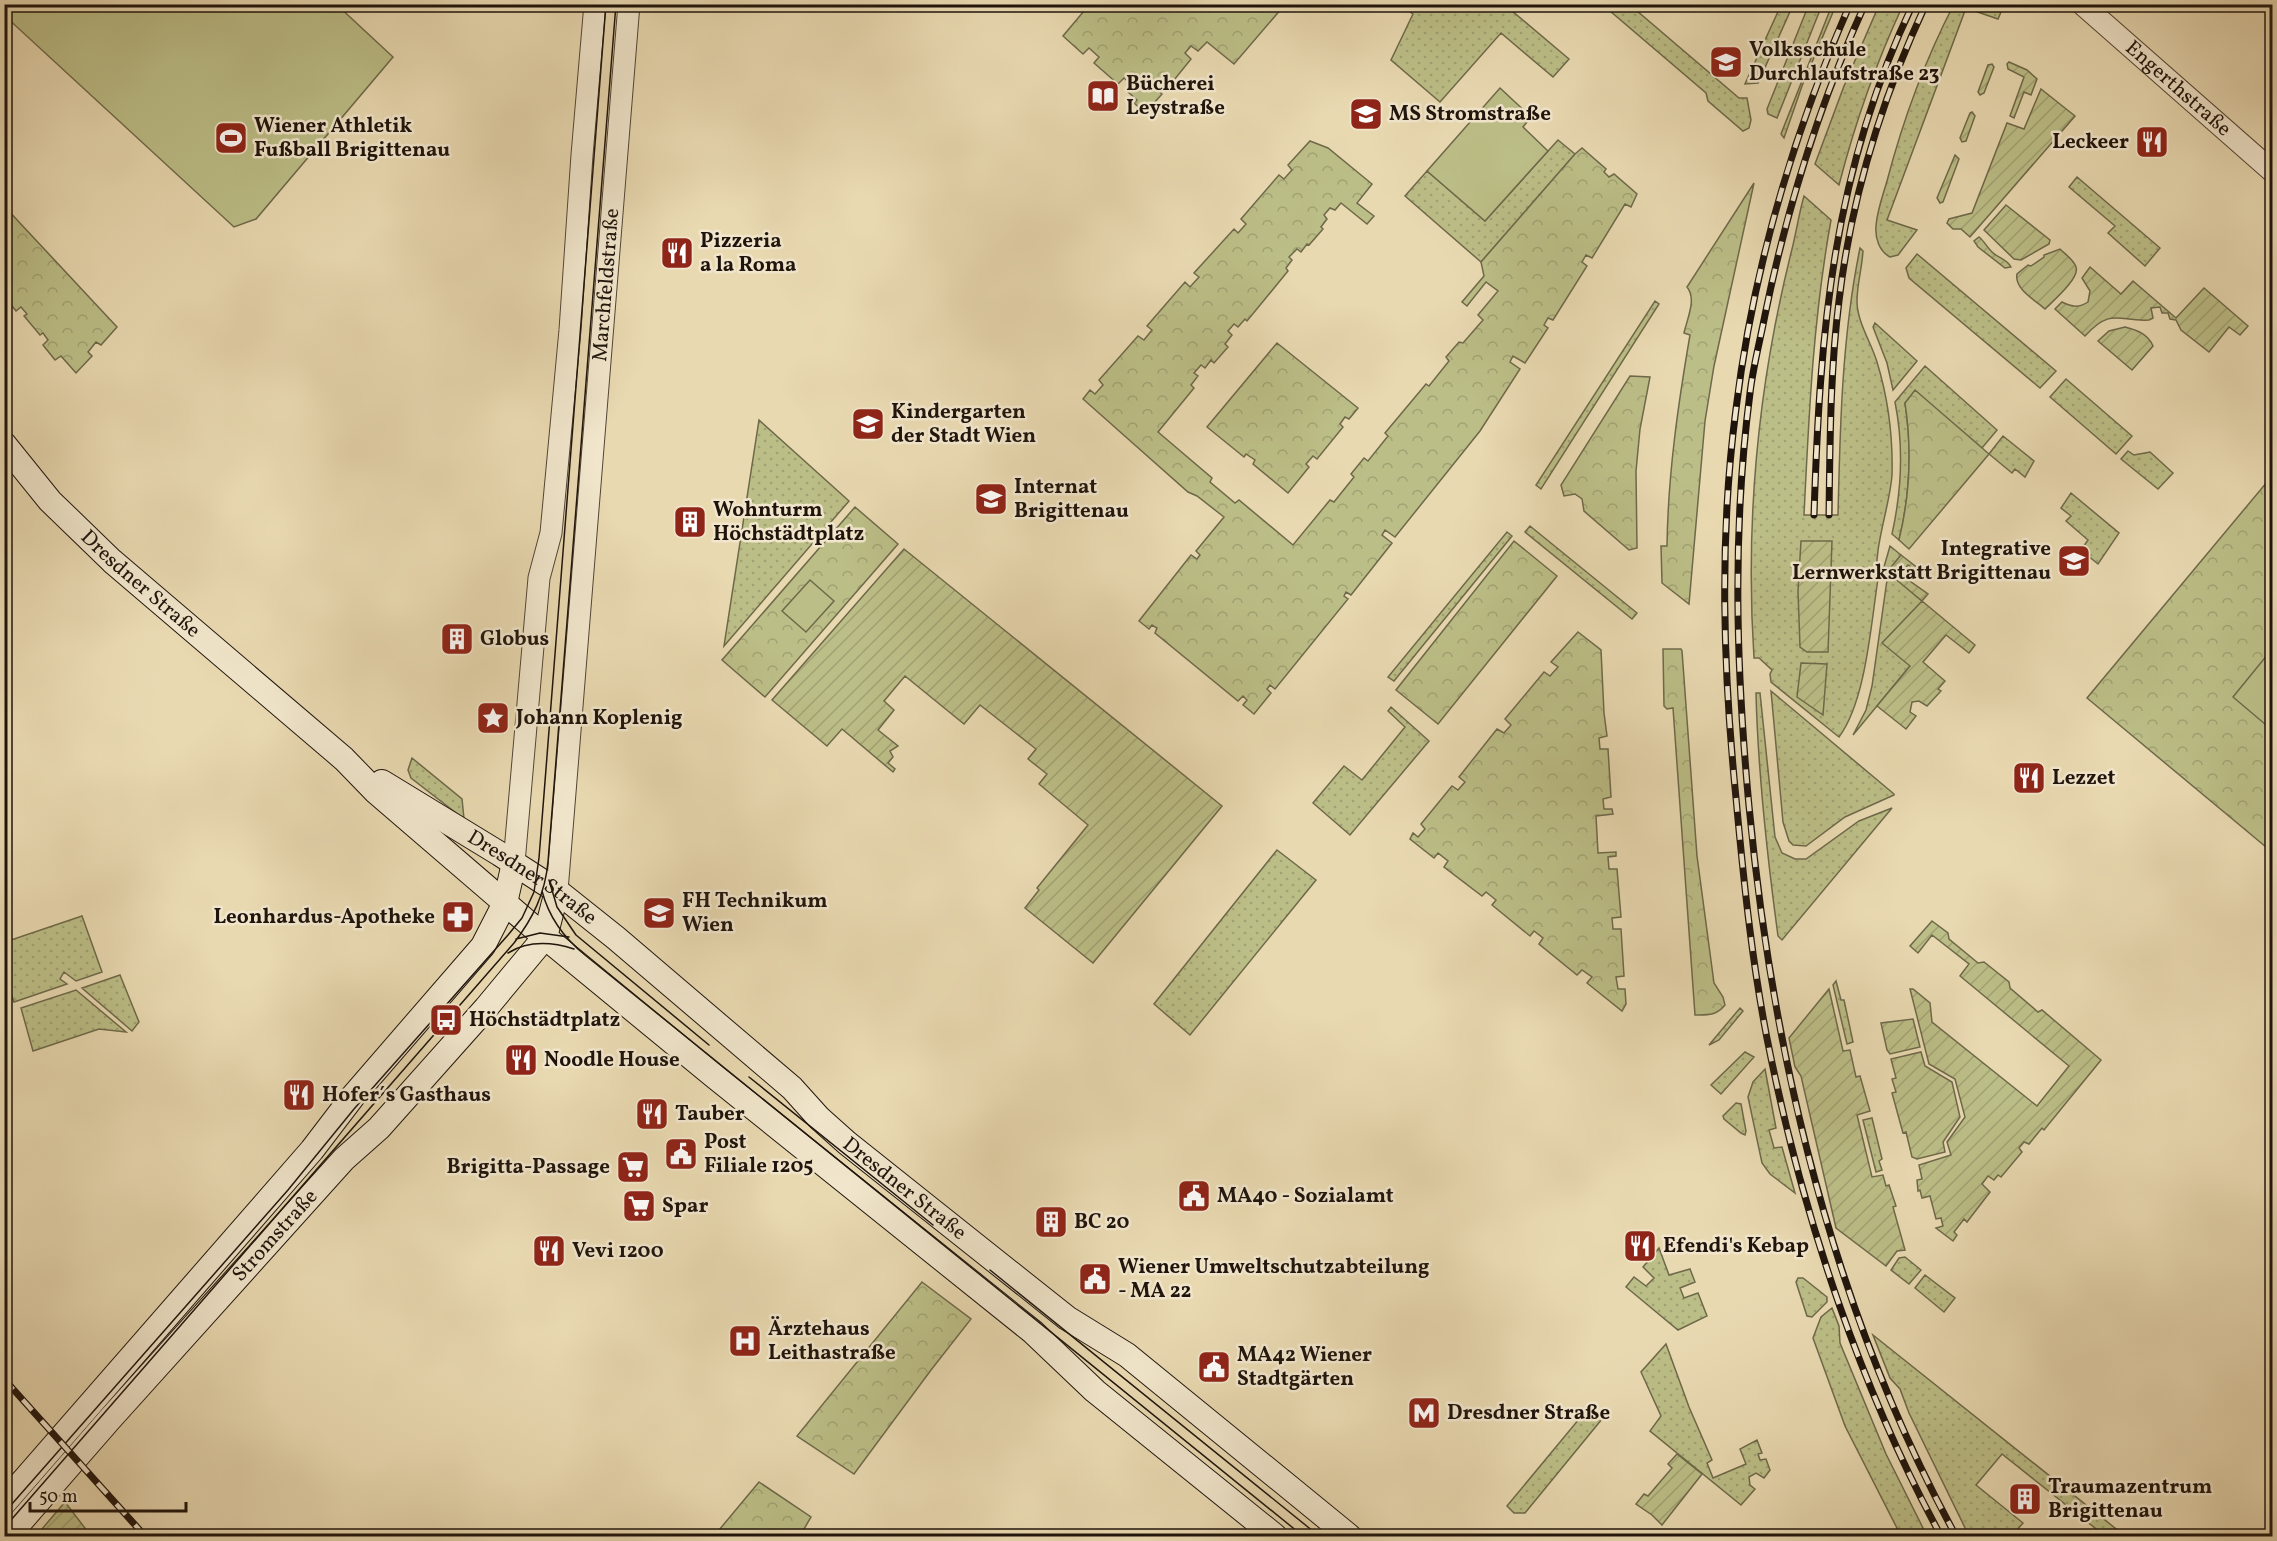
<svg xmlns="http://www.w3.org/2000/svg" width="2277" height="1541" font-family="Vollkorn,serif">
  <style>
    .grass { fill: url(#grass-dots); stroke: #6e694a; stroke-width: 1.5 }
    .park { fill: url(#park-crowns); stroke: #6e694a; stroke-width: 1.5 }
    .garden { fill: url(#garden-furrows); stroke: #6e694a; stroke-width: 1.5 }
    .pitch { fill: #bcbe87; stroke: #6e694a; stroke-width: 1.5 }
    .lines { fill: none; stroke-linecap: round; stroke-linejoin: round }
    .tertiary-casing { stroke: #524535; stroke-width: 23 }
    .secondary-casing { stroke: #1f140c; stroke-width: 26 }
    .tertiary { stroke: #f1e6cc; stroke-width: 21 }
    .secondary { stroke: #f1e6cc; stroke-width: 24 }
    .tram { stroke: #1f140c; stroke-width: 1.5 }
    .rail-casing { stroke: #1f140c; stroke-width: 7 }
    .rail { stroke: #f1e6cc; stroke-width: 4.5; stroke-dasharray: 14; stroke-linecap: butt }
    .labels { text-anchor: middle; dominant-baseline: central; stroke-width: 5; stroke-linejoin: round; paint-order: stroke }
    .poi-label { font-size: 21px; font-weight: bold; fill: #1f140c; stroke: #f1e6cc; text-anchor: start }
    .street-label { font-size: 21px; fill: #1f140c; stroke: #f1e6cc }
  </style>
  <defs>
    <pattern id="grass-dots" width="8" height="8" patternUnits="userSpaceOnUse" patternTransform="scale(1.5)"><rect width="8" height="8" fill="#bcbe87"/><path d="M2 2h.1M6 6h.1" fill="none" stroke="#a1a273" stroke-width="1.8" stroke-linecap="round"/></pattern>
    <pattern id="park-crowns" width="20" height="18" patternUnits="userSpaceOnUse" patternTransform="scale(1.5)"><rect width="20" height="18" fill="#bcbe87"/><path d="M2 6a3 3 0 1 1 6 0M12 15a3 3 0 1 1 6 0" fill="none" stroke="#a1a273"/></pattern>
    <pattern id="garden-furrows" width="10" height="10" patternUnits="userSpaceOnUse" patternTransform="scale(1.5)"><rect width="10" height="10" fill="#bcbe87"/><path d="M-1 1l2-2M0 10L10 0M9 11l2-2" fill="none" stroke="#a1a273"/></pattern>
  </defs>
  <rect width="100%" height="100%" fill="#e9d9b1"/>
  <filter id="stains"><feTurbulence type="fractalNoise" baseFrequency=".00333" numOctaves="4"/><feColorMatrix values="0 0 0 0 .2 0 0 0 0 .09 0 0 0 0 .02 0 0 0 .5 -.17"/></filter>
  <radialGradient id="worn" r=".72"><stop offset=".6" stop-color="#630" stop-opacity="0"/><stop offset="1" stop-color="#630" stop-opacity=".3"/></radialGradient>
  <path class="grass" d="M 1809,4 L 1822,5 L 1777,118 L 1768,114 L 1767,109 Z
    M 1954,4 L 2004,5 L 1998,19 L 1966,8 L 1887,220 L 1917,230 L 1898,255 L 1890,257 C 1879,251 1875,238 1876,226 C 1877,211 1883,195 1887,181 C 1903,120 1925,60 1954,4 Z
    M 1400,5 L 1505,5 L 1569,59 L 1553,77 L 1501,33 L 1440,102 L 1391,60 L 1413,14 Z
    M 1603,5 L 1630,5 L 1739,98 L 1747,98 L 1751,120 L 1749,128 L 1743,131 L 1708,101 L 1706,93 Z
    M 1781,5 L 1793,5 L 1758,83 L 1745,84 Z
    M 1832,5 L 1836,5 L 1802,86 L 1784,138 L 1781,134 Z
    M 1879,5 L 1903,5 C 1876,63 1855,123 1839,185 L 1815,164 L 1844,86 Z
    M 1558,140 L 1575,154 L 1481,262 L 1405,196 L 1427,171 L 1485,221 Z
    M 2077,177 L 2160,248 L 2145,266 L 2108,233 L 2115,226 L 2069,187 Z
    M 1804,196 L 1831,220 C 1813,320 1809,413 1804,515 L 1838,515 C 1840,426 1842,336 1860,248 L 1863,251 C 1862,268 1857,285 1857,301 C 1857,322 1871,342 1877,362 C 1888,398 1893,437 1892,475 C 1890,506 1872,552 1878,579 C 1871,623 1866,701 1839,737 L 1771,682 L 1770,674 L 1772,670 L 1759,658 L 1754,658 C 1745,521 1758,386 1791,253 C 1796,234 1799,213 1804,196 Z
    M 1917,254 L 2056,371 L 2040,388 L 1909,278 L 1906,268 Z
    M 1655,301 L 1659,304 L 1541,489 L 1536,485 Z
    M 1875,323 L 1917,361 L 1893,390 L 1887,363 L 1873,327 Z
    M 1925,366 L 1997,430 L 1982,448 L 1915,391 L 1905,403 C 1912,449 1910,495 1899,540 L 1892,534 C 1902,489 1904,447 1895,402 Z
    M 2066,379 L 2132,436 L 2116,454 L 2050,397 Z
    M 759,420 L 849,501 L 724,646 Z
    M 2003,436 L 2034,461 L 2025,477 L 2015,469 L 2012,473 L 1989,454 Z
    M 2128,451 L 2134,455 L 2150,452 L 2173,473 L 2158,489 L 2121,459 Z
    M 2071,493 L 2119,533 L 2098,564 L 2081,550 L 2088,540 L 2066,521 L 2071,516 L 2061,508 Z
    M 1530,526 L 1637,613 L 1632,619 L 1525,532 Z
    M 1507,532 L 1512,536 L 1394,681 L 1388,677 Z
    M 1890,546 L 1901,555 L 1888,572 L 1922,601 L 1910,666 L 1853,735 L 1866,710 L 1872,686 L 1887,580 L 1884,567 Z
    M 1771,691 L 1894,794 L 1894,795 L 1845,817 L 1806,846 L 1793,845 L 1789,841 L 1783,822 Z
    M 1756,693 L 1760,693 L 1775,837 L 1782,853 L 1795,859 L 1806,859 L 1859,821 L 1892,808 L 1782,940 L 1778,936 C 1767,855 1758,775 1756,693 Z
    M 1391,707 L 1429,741 L 1350,835 L 1313,803 L 1344,766 L 1362,780 L 1405,727 L 1388,711 Z
    M 412,758 L 462,799 L 464,819 L 411,778 L 408,770 Z
    M 1277,850 L 1316,880 L 1190,1035 L 1154,1004 Z
    M 82,916 L 102,972 L 76,981 L 64,972 L 60,979 L 67,984 L 14,1002 L 5,977 L 5,942 Z
    M 120,975 L 139,1022 L 132,1031 L 82,988 Z
    M 1836,981 L 1841,1000 L 1844,1000 L 1853,1042 L 1847,1044 L 1833,985 Z
    M 76,990 L 126,1032 L 99,1029 L 33,1051 L 21,1008 Z
    M 1740,1008 L 1743,1011 L 1719,1040 L 1709,1045 Z
    M 1745,1052 L 1754,1057 L 1721,1094 L 1711,1085 Z
    M 1765,1069 L 1776,1128 L 1769,1130 L 1774,1148 L 1782,1147 L 1795,1193 L 1770,1174 L 1762,1163 L 1748,1097 L 1753,1082 Z
    M 1736,1103 L 1741,1104 L 1746,1131 L 1745,1135 L 1741,1133 L 1724,1119 L 1723,1116 Z
    M 1872,1118 L 1882,1159 L 1879,1161 L 1882,1170 L 1876,1172 L 1863,1120 Z
    M 1659,1248 L 1669,1275 L 1690,1269 L 1695,1282 L 1680,1288 L 1684,1298 L 1698,1293 L 1707,1316 L 1678,1330 L 1626,1287 L 1634,1277 L 1646,1286 L 1654,1278 L 1643,1267 Z
    M 1905,1257 L 1921,1270 L 1909,1284 L 1891,1270 L 1899,1258 Z
    M 1925,1275 L 1955,1298 L 1944,1312 L 1915,1288 Z
    M 1798,1278 L 1803,1278 L 1827,1297 L 1827,1302 L 1812,1317 L 1807,1316 L 1796,1282 Z
    M 1832,1308 L 1839,1326 L 1840,1343 L 1886,1454 L 1927,1536 L 1901,1536 L 1845,1426 L 1813,1338 L 1821,1317 Z
    M 1873,1335 L 2125,1536 L 2105,1536 L 2002,1454 L 1976,1485 L 2023,1523 L 2012,1536 L 1969,1536 L 1909,1413 L 1900,1389 L 1890,1378 Z
    M 1666,1344 L 1689,1407 L 1712,1460 L 1707,1463 L 1713,1478 L 1746,1464 L 1740,1449 L 1757,1440 L 1762,1453 L 1758,1454 L 1760,1460 L 1766,1459 L 1770,1470 L 1764,1478 L 1756,1473 L 1749,1477 L 1750,1485 L 1755,1489 L 1741,1505 L 1650,1431 L 1661,1416 L 1641,1372 Z
    M 1589,1407 L 1602,1419 L 1525,1513 L 1514,1513 L 1507,1506 Z"/>
  <path class="park" d="M 1278,4 L 1282,8 L 1234,64 L 1207,42 L 1198,51 L 1191,46 L 1185,53 L 1191,59 L 1170,85 L 1163,79 L 1155,88 L 1162,94 L 1154,103 L 1156,105 L 1148,115 L 1134,103 L 1137,100 L 1128,92 L 1133,86 L 1124,78 L 1118,84 L 1094,63 L 1099,57 L 1089,48 L 1083,54 L 1063,36 L 1089,5 Z
    M 1310,141 L 1328,148 L 1372,184 L 1357,203 L 1374,216 L 1367,224 L 1341,203 L 1335,210 L 1330,208 L 1324,215 L 1327,219 L 1321,227 L 1323,229 L 1309,245 L 1307,244 L 1301,252 L 1297,249 L 1289,257 L 1292,260 L 1286,268 L 1288,271 L 1247,321 L 1245,319 L 1238,327 L 1234,324 L 1228,331 L 1232,335 L 1225,344 L 1228,347 L 1214,363 L 1211,360 L 1205,368 L 1201,365 L 1194,373 L 1198,376 L 1191,385 L 1194,388 L 1158,432 L 1212,478 L 1210,482 L 1235,503 L 1239,500 L 1293,545 L 1330,500 L 1334,502 L 1354,477 L 1351,474 L 1364,458 L 1368,461 L 1388,436 L 1385,433 L 1426,384 L 1429,386 L 1449,361 L 1446,357 L 1459,342 L 1463,343 L 1483,320 L 1478,315 L 1498,291 L 1486,282 L 1467,306 L 1462,302 L 1484,276 L 1481,262 L 1575,154 L 1582,148 L 1606,169 L 1604,172 L 1609,177 L 1614,174 L 1637,194 L 1631,207 L 1625,204 L 1592,258 L 1586,255 L 1582,262 L 1587,266 L 1553,320 L 1548,318 L 1544,325 L 1548,328 L 1525,363 L 1513,356 L 1510,362 L 1520,369 L 1480,431 L 1395,537 L 1385,530 L 1382,535 L 1392,543 L 1351,595 L 1346,592 L 1344,596 L 1348,599 L 1275,689 L 1270,685 L 1267,689 L 1271,693 L 1254,714 L 1243,705 L 1247,700 L 1243,696 L 1238,701 L 1155,633 L 1157,628 L 1152,625 L 1149,629 L 1139,621 L 1191,555 L 1197,559 L 1200,555 L 1196,551 L 1224,517 L 1197,496 L 1188,492 L 1083,399 L 1090,390 L 1095,394 L 1103,385 L 1099,380 L 1138,336 L 1144,340 L 1152,330 L 1147,326 L 1185,282 L 1190,287 L 1199,277 L 1194,273 L 1234,229 L 1238,233 L 1246,224 L 1241,219 L 1279,175 L 1284,179 L 1292,170 L 1288,165 Z
    M 1754,183 L 1714,366 L 1705,421 L 1689,604 L 1662,583 L 1661,546 L 1667,546 C 1668,474 1678,405 1690,335 L 1684,333 C 1687,319 1697,299 1687,287 Z
    M 5,207 L 117,327 L 101,345 L 96,342 L 88,352 L 92,356 L 76,373 L 61,356 L 55,360 L 43,345 L 48,340 L 43,333 L 40,335 L 24,316 L 27,314 L 21,307 L 16,311 L 5,297 L 10,292 L 5,285 Z
    M 1277,343 L 1358,408 L 1349,419 L 1345,417 L 1340,424 L 1343,427 L 1317,459 L 1313,456 L 1306,464 L 1309,467 L 1288,493 L 1253,464 L 1255,460 L 1246,454 L 1244,457 L 1207,427 Z
    M 1630,376 L 1650,377 L 1640,429 L 1636,471 L 1637,548 L 1629,550 L 1584,511 L 1582,499 L 1575,494 L 1564,496 L 1561,485 Z
    M 1915,390 L 1989,454 L 1909,549 L 1899,540 C 1910,495 1912,449 1905,403 Z
    M 2272,476 L 2272,852 L 2087,698 Z
    M 855,507 L 898,544 L 765,697 L 722,660 Z
    M 1514,541 L 1557,576 L 1438,724 L 1396,690 Z
    M 1578,632 L 1601,650 L 1604,713 L 1607,736 L 1599,738 L 1600,749 L 1608,749 L 1611,797 L 1603,799 L 1604,809 L 1612,809 L 1613,814 L 1596,816 L 1598,853 L 1616,852 L 1616,856 L 1608,857 L 1609,869 L 1617,869 L 1621,917 L 1612,918 L 1613,929 L 1621,929 L 1624,976 L 1616,977 L 1618,989 L 1625,989 L 1626,1004 L 1622,1011 L 1587,983 L 1592,977 L 1582,970 L 1577,975 L 1539,944 L 1543,938 L 1534,931 L 1530,936 L 1492,905 L 1496,900 L 1486,892 L 1482,896 L 1444,867 L 1448,861 L 1438,853 L 1434,858 L 1410,839 L 1413,833 L 1418,837 L 1425,829 L 1421,824 L 1452,786 L 1458,790 L 1465,782 L 1459,777 L 1497,729 L 1504,733 L 1511,725 L 1505,719 L 1544,672 L 1550,676 L 1558,667 L 1551,662 Z
    M 1663,649 L 1681,649 L 1682,651 L 1697,856 L 1714,983 L 1723,997 L 1725,1005 C 1716,1016 1708,1015 1695,1015 L 1673,708 L 1667,709 L 1664,706 Z
    M 922,1282 L 971,1319 L 931,1370 L 854,1474 L 797,1436 Z
    M 759,1482 L 811,1517 L 800,1536 L 714,1536 Z"/>
  <path class="garden" d="M 2009,62 L 2027,70 L 2037,79 L 2031,95 L 2024,92 L 2014,118 L 2010,116 L 2024,77 L 2008,69 L 2007,64 Z
    M 1992,64 L 1994,67 L 1984,93 L 1980,95 L 1978,92 L 1988,65 Z
    M 2041,89 L 2075,116 L 1970,237 L 1961,229 L 1953,229 L 1947,223 L 1949,219 L 1972,213 L 2007,123 L 2024,129 Z
    M 1972,112 L 1975,116 L 1966,141 L 1962,142 L 1960,138 L 1970,113 Z
    M 1955,155 L 1959,159 L 1943,202 L 1940,203 L 1937,198 Z
    M 2006,205 L 2050,240 L 2049,244 L 2021,260 L 2014,259 L 1984,230 Z
    M 1979,237 C 1984,241 1987,247 1992,252 C 1998,258 2007,259 2011,267 L 2005,268 L 1978,247 L 1974,241 Z
    M 2060,249 C 2065,254 2074,260 2076,267 C 2080,278 2053,301 2045,309 C 2035,300 2014,289 2017,274 L 2028,265 L 2031,266 L 2044,257 L 2044,255 Z
    M 2090,267 L 2121,294 L 2133,281 L 2176,318 L 2204,288 L 2248,326 L 2240,335 L 2229,327 L 2209,352 L 2181,330 L 2176,320 L 2170,319 L 2168,313 L 2162,313 L 2160,307 L 2151,308 L 2153,318 L 2149,320 C 2119,322 2111,307 2085,336 L 2055,309 L 2062,302 C 2072,307 2079,308 2088,302 L 2090,291 L 2082,278 Z
    M 2125,327 C 2137,330 2148,334 2153,346 L 2132,370 L 2098,341 L 2109,331 Z
    M 1801,541 L 1832,541 L 1828,652 L 1807,652 L 1800,647 L 1798,591 Z
    M 904,549 L 1222,806 L 1093,963 L 1025,908 L 1039,890 L 1037,888 L 1088,825 L 1039,784 L 1047,774 L 1028,759 L 1036,749 L 980,705 L 964,724 L 905,676 L 884,701 L 894,710 L 878,730 L 898,746 L 890,751 L 893,757 L 888,763 L 895,769 L 893,772 L 842,729 L 827,746 L 772,700 Z
    M 1901,555 L 1919,569 L 1917,572 L 1908,565 L 1900,574 L 1928,594 L 1922,601 L 1975,645 L 1969,653 L 1946,635 L 1923,662 L 1945,681 L 1938,689 L 1941,691 L 1927,706 L 1919,701 L 1912,702 L 1910,712 L 1916,716 L 1906,729 L 1877,706 L 1910,666 L 1882,643 L 1922,601 L 1887,572 Z
    M 1801,663 L 1827,664 L 1823,715 L 1797,697 Z
    M 1932,921 L 1948,933 L 1949,939 L 1978,963 L 1984,962 L 2009,982 L 2010,988 L 2038,1012 L 2042,1010 L 2101,1060 L 2044,1130 L 2042,1128 L 2029,1144 L 2024,1142 L 2019,1148 L 2022,1152 L 2001,1177 L 1998,1175 L 1994,1180 L 1988,1176 L 1982,1184 L 1990,1192 L 1967,1222 L 1964,1219 L 1954,1232 L 1957,1235 L 1953,1241 L 1936,1228 L 1943,1226 L 1941,1218 L 1936,1219 L 1930,1196 L 1922,1198 L 1920,1190 L 1918,1191 L 1917,1180 L 1922,1179 L 1919,1165 L 1951,1155 L 1947,1142 L 1965,1117 L 1955,1079 L 1929,1064 L 1910,989 L 1913,989 L 1930,1003 L 1932,1022 L 2037,1106 L 2069,1066 L 1960,976 L 1969,964 L 1932,935 L 1918,953 L 1910,946 Z
    M 1829,989 L 1843,1051 L 1850,1050 L 1856,1077 L 1860,1076 L 1870,1111 L 1857,1115 L 1872,1177 L 1883,1175 L 1886,1186 L 1889,1185 L 1896,1206 L 1893,1207 L 1905,1250 L 1897,1251 L 1886,1266 L 1836,1228 L 1801,1076 L 1795,1067 L 1789,1038 Z
    M 1913,1019 L 1920,1047 L 1890,1054 L 1887,1050 L 1881,1023 Z
    M 1921,1052 L 1925,1066 L 1952,1082 L 1960,1117 L 1943,1142 L 1945,1152 L 1917,1159 L 1912,1157 L 1906,1132 L 1903,1133 L 1892,1093 L 1896,1092 L 1892,1079 L 1896,1078 L 1891,1059 Z
    M 1677,1454 L 1702,1474 L 1662,1525 L 1652,1515 L 1636,1504 L 1644,1494 L 1648,1496 L 1672,1468 L 1668,1464 Z
    M 65,1502 L 91,1536 L 36,1536 Z"/>
  <path class="pitch" d="M 4,5 L 337,5 L 393,57 L 256,219 L 234,227 L 5,16 Z
    M 1500,88 L 1531,117 L 1523,127 L 1548,151 L 1485,221 L 1427,171 Z
    M 810,580 L 834,601 L 806,632 L 782,611 Z
    M 2272,649 L 2272,730 L 2233,697 Z"/>
  <g class="lines">
    <g class="tertiary-casing">
      <g id="tertiary">
        <path id="s1" d="M 2082,4 L 2272,171"/>
        <path d="M 514,863 L 539,578 L 551,533 L 570,330 L 582,155 L 595,4"/>
        <path id="s2" d="M 557,891 L 629,4"/>
      </g>
    </g>
    <g class="secondary-casing">
      <g id="secondary">
        <path id="s3" d="M 4,444 L 50,501 L 112,561 L 344,759 L 376,792 L 540,933 L 714,1076 L 1033,1332 L 1095,1391 L 1275,1536"/>
        <path id="s4" d="M 382,782 L 500,854 L 557,891 L 616,938 L 792,1088 L 819,1118 L 847,1143 L 1067,1318 L 1127,1355 L 1349,1536"/>
        <path d="M 4,1503 L 312,1150 L 354,1095 L 483,946 L 505,903 L 514,863"/>
        <path id="s5" d="M 8,1536 L 109,1420 L 344,1159 L 379,1128 L 486,1008 L 545,937 L 557,891"/>
      </g>
    </g>
    <use href="#tertiary" class="tertiary"/>
    <use href="#secondary" class="secondary"/>
    <path class="tram" d="M 549,880 L 557,907 L 576,935 L 709,1045
      M 542,891 C 549,918 564,938 585,955 L 1303,1536
      M 516,939 L 540,933 L 569,937
      M 508,953 C 529,940 552,942 574,949
      M 749,1077 L 933,1225
      M 990,1270 L 1319,1536
      M 4,1513 L 288,1190 L 354,1109 L 508,935 L 522,918 L 534,892 L 539,858 L 606,4
      M 4,1528 L 514,943 C 533,918 545,894 548,862 L 616,4"/>
    <g class="rail-casing">
      <path id="rail" d="M 1850,4 C 1793,134 1753,269 1736,409 C 1719,538 1723,668 1736,798 C 1744,885 1753,973 1771,1058 C 1805,1222 1861,1389 1941,1536
        M 1865,4 C 1819,105 1787,207 1765,315 C 1760,341 1753,367 1750,393 C 1732,532 1736,666 1749,806 C 1773,1060 1833,1311 1956,1536
        M 1814,515 C 1820,332 1832,173 1913,4
        M 1829,515 C 1830,444 1830,372 1839,301 C 1851,198 1882,98 1926,4
        M 4,1379 L 145,1536"/>
    </g>
    <use href="#rail" class="rail"/>
  </g>
  <defs>
    <g id="school-square" transform="scale(1.725)"><rect x="-9" y="-9" width="18" height="18" rx="4" fill="#8f2418" stroke="#f1e6cc"/><path d="M0-5L7-2L0 1L-7-2ZM-4 1L0 2.5L4 1V4Q0 6-4 4Z" fill="#fff"/></g>
    <g id="library-square" transform="scale(1.725)"><rect x="-9" y="-9" width="18" height="18" rx="4" fill="#8f2418" stroke="#f1e6cc"/><path d="M-6-4Q-3-5.5-.7-3.5V5Q-3 3-6 4ZM6-4Q3-5.5 .7-3.5V5Q3 3 6 4Z" fill="#fff"/></g>
    <g id="stadium-square" transform="scale(1.725)"><rect x="-9" y="-9" width="18" height="18" rx="4" fill="#8f2418" stroke="#f1e6cc"/><path d="M0-5a6.5 5 0 1 0 0 10a6.5 5 0 1 0 0-10ZM-3.5-1.8h7v3.6h-7Z" fill="#fff"/></g>
    <g id="restaurant-square" transform="scale(1.725)"><rect x="-9" y="-9" width="18" height="18" rx="4" fill="#8f2418" stroke="#f1e6cc"/><path d="M-5-6h1v4h1v-4h1v4h1v-4h1v5L-1.5 .5V6h-2V.5L-5-1ZM5-6V6H3V1.5H1.5Q1.5-4 5-6Z" fill="#fff"/></g>
    <g id="building-square" transform="scale(1.725)"><rect x="-9" y="-9" width="18" height="18" rx="4" fill="#8f2418" stroke="#f1e6cc"/><path d="M-4-6H4V6H1V3H-1V6H-4ZM-2.5-4.3h1.7v1.8h-1.7ZM.8-4.3h1.7v1.8H.8ZM-2.5-1h1.7V.8h-1.7ZM.8-1h1.7V.8H.8Z" fill="#fff"/></g>
    <g id="sight-square" transform="scale(1.725)"><rect x="-9" y="-9" width="18" height="18" rx="4" fill="#8f2418" stroke="#f1e6cc"/><path d="M0-6L1.8-2.2L6-1.7L2.9 1.2L3.7 5.4L0 3.3L-3.7 5.4L-2.9 1.2L-6-1.7L-1.8-2.2Z" fill="#fff"/></g>
    <g id="university-square" transform="scale(1.725)"><rect x="-9" y="-9" width="18" height="18" rx="4" fill="#8f2418" stroke="#f1e6cc"/><path d="M0-5L7-2L0 1L-7-2ZM-4 1L0 2.5L4 1V4Q0 6-4 4Z" fill="#fff"/></g>
    <g id="pharmacy-square" transform="scale(1.725)"><rect x="-9" y="-9" width="18" height="18" rx="4" fill="#8f2418" stroke="#f1e6cc"/><path d="M-2-6h4v4h4v4h-4v4h-4v-4h-4v-4h4Z" fill="#fff"/></g>
    <g id="bus-square" transform="scale(1.725)"><rect x="-9" y="-9" width="18" height="18" rx="4" fill="#8f2418" stroke="#f1e6cc"/><path d="M-5-6H5V4H4V6H2V4H-2V6H-4V4H-5ZM-3.5-4V0h7V-4ZM-3.5 1.2v1.5H-2V1.2ZM2 1.2v1.5H3.5V1.2Z" fill="#fff"/></g>
    <g id="civic-square" transform="scale(1.725)"><rect x="-9" y="-9" width="18" height="18" rx="4" fill="#8f2418" stroke="#f1e6cc"/><path d="M-.6-6.5H3V-4.5H.6V-3L4-1V1h2V6H-6V1h2V-1L-.6-3ZM-1.2 2.5V6h2.4V2.5Z" fill="#fff"/></g>
    <g id="supermarket-square" transform="scale(1.725)"><rect x="-9" y="-9" width="18" height="18" rx="4" fill="#8f2418" stroke="#f1e6cc"/><path d="M-6-5.5h2.5l.6 2H6L4.5 2H-2.5L-4.4-4H-6ZM-1.5 3.2a1.3 1.3 0 1 0 .1 0ZM3 3.2a1.3 1.3 0 1 0 .1 0Z" fill="#fff"/></g>
    <g id="hospital-square" transform="scale(1.725)"><rect x="-9" y="-9" width="18" height="18" rx="4" fill="#8f2418" stroke="#f1e6cc"/><path d="M-5-5h3v3.5h4V-5h3V5h-3V1.5h-4V5h-3Z" fill="#fff"/></g>
    <g id="metro-square" transform="scale(1.725)"><rect x="-9" y="-9" width="18" height="18" rx="4" fill="#8f2418" stroke="#f1e6cc"/><path d="M-5.5 5V-5H-3L0 0L3-5H5.5V5H3V-.5L0 4L-3-.5V5Z" fill="#fff"/></g>
  </defs>
  <g fill-rule="evenodd">
    <use href="#school-square" x="1726" y="62"/>
    <use href="#library-square" x="1103" y="96"/>
    <use href="#school-square" x="1366" y="114"/>
    <use href="#stadium-square" x="231" y="138"/>
    <use href="#restaurant-square" x="2152" y="142"/>
    <use href="#restaurant-square" x="677" y="253"/>
    <use href="#school-square" x="868" y="424"/>
    <use href="#school-square" x="991" y="499"/>
    <use href="#building-square" x="690" y="522"/>
    <use href="#school-square" x="2074" y="561"/>
    <use href="#building-square" x="457" y="639"/>
    <use href="#sight-square" x="493" y="718"/>
    <use href="#restaurant-square" x="2029" y="778"/>
    <use href="#university-square" x="659" y="913"/>
    <use href="#pharmacy-square" x="458" y="917"/>
    <use href="#bus-square" x="446" y="1020"/>
    <use href="#restaurant-square" x="521" y="1060"/>
    <use href="#restaurant-square" x="299" y="1095"/>
    <use href="#restaurant-square" x="652" y="1114"/>
    <use href="#civic-square" x="681" y="1154"/>
    <use href="#supermarket-square" x="633" y="1167"/>
    <use href="#civic-square" x="1194" y="1196"/>
    <use href="#supermarket-square" x="639" y="1206"/>
    <use href="#building-square" x="1051" y="1222"/>
    <use href="#restaurant-square" x="1640" y="1246"/>
    <use href="#restaurant-square" x="549" y="1251"/>
    <use href="#civic-square" x="1095" y="1279"/>
    <use href="#hospital-square" x="745" y="1341"/>
    <use href="#civic-square" x="1214" y="1367"/>
    <use href="#metro-square" x="1424" y="1413"/>
    <use href="#building-square" x="2025" y="1499"/>
  </g>
  <g class="labels">
    <g class="poi-label">
      <text x="1749" y="50">Volksschule<tspan x="1749" dy="24">Durchlaufstraße 23</tspan></text>
      <text x="1126" y="84">Bücherei<tspan x="1126" dy="24">Leystraße</tspan></text>
      <text x="1389" y="114">MS Stromstraße</text>
      <text x="254" y="126">Wiener Athletik<tspan x="254" dy="24">Fußball Brigittenau</tspan></text>
      <text x="2129" y="142" text-anchor="end">Leckeer</text>
      <text x="700" y="241">Pizzeria<tspan x="700" dy="24">a la Roma</tspan></text>
      <text x="891" y="412">Kindergarten<tspan x="891" dy="24">der Stadt Wien</tspan></text>
      <text x="1014" y="487">Internat<tspan x="1014" dy="24">Brigittenau</tspan></text>
      <text x="713" y="510">Wohnturm<tspan x="713" dy="24">Höchstädtplatz</tspan></text>
      <text x="2051" y="549" text-anchor="end">Integrative<tspan x="2051" dy="24">Lernwerkstatt Brigittenau</tspan></text>
      <text x="480" y="639">Globus</text>
      <text x="516" y="718">Johann Koplenig</text>
      <text x="2052" y="778">Lezzet</text>
      <text x="682" y="901">FH Technikum<tspan x="682" dy="24">Wien</tspan></text>
      <text x="435" y="917" text-anchor="end">Leonhardus-Apotheke</text>
      <text x="469" y="1020">Höchstädtplatz</text>
      <text x="544" y="1060">Noodle House</text>
      <text x="322" y="1095">Hofer´s Gasthaus</text>
      <text x="675" y="1114">Tauber</text>
      <text x="704" y="1142">Post<tspan x="704" dy="24">Filiale 1205</tspan></text>
      <text x="610" y="1167" text-anchor="end">Brigitta-Passage</text>
      <text x="1217" y="1196">MA40 - Sozialamt</text>
      <text x="662" y="1206">Spar</text>
      <text x="1074" y="1222">BC 20</text>
      <text x="1663" y="1246">Efendi's Kebap</text>
      <text x="572" y="1251">Vevi 1200</text>
      <text x="1118" y="1267">Wiener Umweltschutzabteilung<tspan x="1118" dy="24">- MA 22</tspan></text>
      <text x="768" y="1329">Ärztehaus<tspan x="768" dy="24">Leithastraße</tspan></text>
      <text x="1237" y="1355">MA42 Wiener<tspan x="1237" dy="24">Stadtgärten</tspan></text>
      <text x="1447" y="1413">Dresdner Straße</text>
      <text x="2048" y="1487">Traumazentrum<tspan x="2048" dy="24">Brigittenau</tspan></text>
    </g>
    <g class="street-label">
      <text stroke="none"><textPath href="#s1" startOffset="128">Engerthstraße</textPath></text>
      <text stroke="none"><textPath href="#s2" startOffset="608">Marchfeldstraße</textPath></text>
      <text stroke="none"><textPath href="#s3" startOffset="196">Dresdner Straße</textPath></text>
      <text stroke="none"><textPath href="#s4" startOffset="178">Dresdner Straße</textPath></text>
      <text stroke="none"><textPath href="#s4" startOffset="664">Dresdner Straße</textPath></text>
      <text stroke="none"><textPath href="#s5" startOffset="402">Stromstraße</textPath></text>
    </g>
  </g>
  <rect width="2277" height="1541" fill="none" stroke="#e9d9b1" stroke-width="24"/>
  <rect x="6" y="6" width="2265" height="1529" fill="none" stroke="#1f140c" stroke-width="3"/>
  <rect x="12" y="12" width="2253" height="1517" fill="none" stroke="#1f140c" stroke-width="1.5"/>
  <path d="M30 1502v9h156v-9" fill="none" stroke="#1f140c" stroke-width="3"/>
  <text x="39" y="1502" font-size="18" fill="#1f140c" stroke="#f1e6cc" stroke-width="4.5" paint-order="stroke">50 m</text>
  <rect width="100%" height="100%" filter="url(#stains)"/>
  <rect width="100%" height="100%" fill="url(#worn)"/>
</svg>
